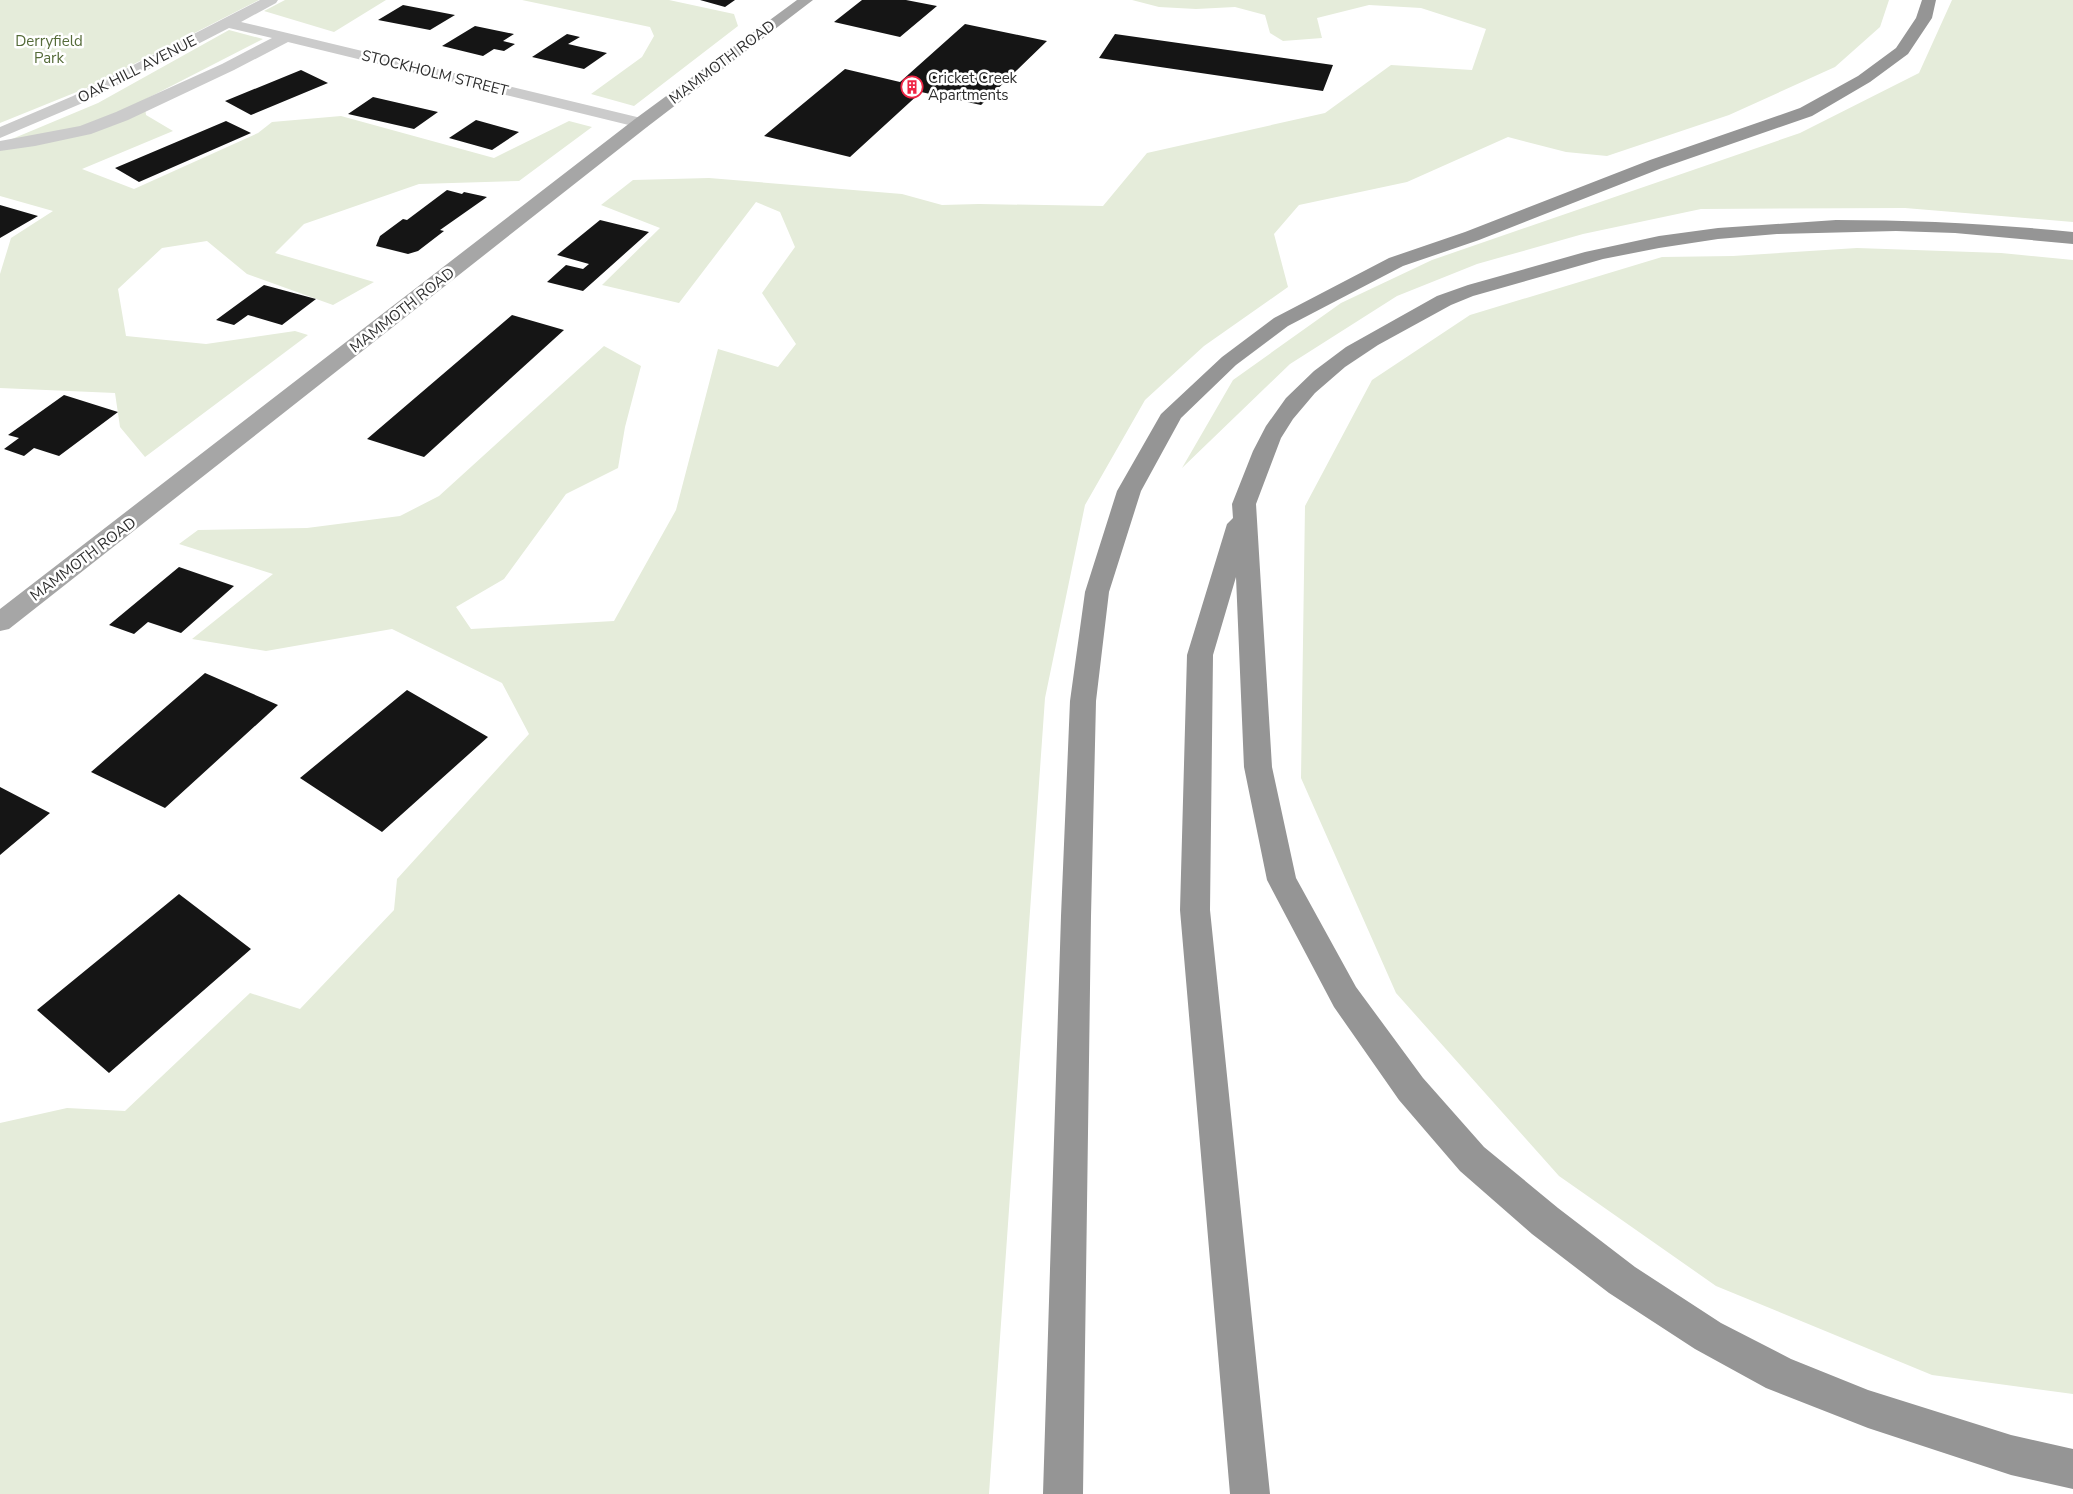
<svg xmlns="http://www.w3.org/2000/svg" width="2073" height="1494" font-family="'Nunito Sans',sans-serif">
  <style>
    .green { fill: #e5ecda }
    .building { fill: #151515 }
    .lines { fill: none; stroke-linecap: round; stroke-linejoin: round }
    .minor { fill: #cbcbcb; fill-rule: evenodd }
    .major { fill: #a6a6a6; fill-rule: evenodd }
    .highway { fill: #959595; fill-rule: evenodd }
    .labels { text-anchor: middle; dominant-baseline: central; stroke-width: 5; stroke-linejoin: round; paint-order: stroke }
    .far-park-label { font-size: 15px; fill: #556b39; stroke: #fff }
    .far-street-label { font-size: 15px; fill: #2e2e2e; stroke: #fff }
    .far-poi-label { font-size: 15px; fill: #2e2e2e; stroke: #fff; text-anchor: start }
  </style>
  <rect width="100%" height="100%" fill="#fff"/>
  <path class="green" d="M 0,0 L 259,0 L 89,87 L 0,123 Z
    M 285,0 L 386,0 L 334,32 L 264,11 Z
    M 522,0 L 669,0 L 734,14 L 738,26 L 634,106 L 591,94 L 642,57 L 654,36 L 650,27 Z
    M 1132,0 L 1889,0 L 1880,27 L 1835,67 L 1729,115 L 1607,156 L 1566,152 L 1508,137 L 1407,182 L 1299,205 L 1274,234 L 1288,287 L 1204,346 L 1145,400 L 1085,505 L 1045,698 L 989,1494 L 0,1494 L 0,1123 L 67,1108 L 125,1111 L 250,993 L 300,1009 L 394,910 L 397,879 L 529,734 L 502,683 L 392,629 L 266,651 L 192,639 L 273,574 L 179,544 L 198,530 L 307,528 L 400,516 L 439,496 L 604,346 L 641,366 L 625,427 L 618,468 L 566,494 L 504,579 L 456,607 L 471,629 L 614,621 L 676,510 L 718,349 L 778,367 L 796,344 L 762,293 L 795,247 L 780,212 L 756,202 L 679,303 L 602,285 L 660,228 L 601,205 L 633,180 L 709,178 L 902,194 L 942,205 L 979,204 L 1103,206 L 1147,153 L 1325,113 L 1391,65 L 1472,70 L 1486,29 L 1421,8 L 1369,5 L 1317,18 L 1322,38 L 1283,41 L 1270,33 L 1265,15 L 1235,7 L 1196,9 L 1159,7 Z
    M 1952,0 L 2073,0 L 2073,222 L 1905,208 L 1701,209 L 1583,234 L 1477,264 L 1397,296 L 1290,364 L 1182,468 L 1233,380 L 1341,303 L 1432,260 L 1800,133 L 1919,73 Z
    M 229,30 L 263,39 L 144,100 L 146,115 L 173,131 L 82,169 L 134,189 L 258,133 L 272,122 L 341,116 L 494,158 L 569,121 L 592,127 L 519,181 L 419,184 L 304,224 L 275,253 L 374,282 L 333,305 L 247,274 L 207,241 L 162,248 L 118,289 L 126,336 L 206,344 L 295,331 L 308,335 L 145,457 L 120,427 L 115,393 L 0,388 L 0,274 L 11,238 L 53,211 L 0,196 L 0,144 L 98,103 Z
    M 1857,248 L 2001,253 L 2073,260 L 2073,1394 L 1932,1375 L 1716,1286 L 1559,1176 L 1396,993 L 1301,778 L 1305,506 L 1372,380 L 1470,315 L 1662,257 L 1733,256 Z"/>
  <path class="building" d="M 700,0 L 735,0 L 725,7 Z
    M 862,0 L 906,0 L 937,6 L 900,37 L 834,22 Z
    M 403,5 L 455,15 L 430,30 L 378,20 Z
    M 965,24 L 1047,41 L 981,105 L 921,92 L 850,157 L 764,136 L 845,69 L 900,82 Z
    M 475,26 L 514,34 L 503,41 L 515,44 L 504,51 L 494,49 L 483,56 L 442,46 Z
    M 567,34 L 580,37 L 568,44 L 607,53 L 584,69 L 532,57 Z
    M 1115,34 L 1333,65 L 1323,91 L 1099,58 Z
    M 301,70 L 328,83 L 251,115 L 225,101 Z
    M 373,97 L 438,112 L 414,129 L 348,114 Z
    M 476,120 L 519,132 L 492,150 L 449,138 Z
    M 226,121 L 251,133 L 139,182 L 115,168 Z
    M 447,190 L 462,194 L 464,192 L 487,197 L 440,230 L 444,231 L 418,251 L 408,254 L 376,246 L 380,236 L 403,219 L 407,220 Z
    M 0,205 L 38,216 L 0,238 Z
    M 600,220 L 649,232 L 583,291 L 547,282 L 566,265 L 583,269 L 589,264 L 557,255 Z
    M 264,285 L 316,299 L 282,325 L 248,315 L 234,325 L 216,320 Z
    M 512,315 L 564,330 L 424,457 L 367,439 Z
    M 64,395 L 118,412 L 59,456 L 34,448 L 24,456 L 4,449 L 19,438 L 8,435 Z
    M 179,567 L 234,586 L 181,633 L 148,622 L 134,634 L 109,625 Z
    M 205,673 L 278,705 L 165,808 L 91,772 Z
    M 407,690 L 488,737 L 382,832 L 300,778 Z
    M 0,787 L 50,813 L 0,855 Z
    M 179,894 L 251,949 L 109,1073 L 37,1010 Z"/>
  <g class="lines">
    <path class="minor" d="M 260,0 L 278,0 L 276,3 L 241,22 L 641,118 L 647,119 L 649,123 L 647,127 L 641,128 L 288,42 L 234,70 L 128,120 L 91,134 L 35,146 L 0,151 L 0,141 L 80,126 L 116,112 L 222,64 L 272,38 L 229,28 L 85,102 L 0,138 L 0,127 L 73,96 Z"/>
    <path class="major" d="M 797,0 L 813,0 L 647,127 L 9,629 L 0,631 L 0,609 L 635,119 Z"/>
    <path class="highway" d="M 1922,0 L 1936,0 L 1932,18 L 1908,54 L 1870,82 L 1812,116 L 1662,168 L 1479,240 L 1403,266 L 1288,326 L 1236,365 L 1181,418 L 1141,491 L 1109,592 L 1096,701 L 1091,916 L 1083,1494 L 1043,1494 L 1061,916 L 1070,701 L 1085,592 L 1117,491 L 1161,414 L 1222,357 L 1274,318 L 1389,258 L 1465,232 L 1650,160 L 1800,108 L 1858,76 L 1896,48 L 1916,18 Z
      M 1836,220 C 1916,220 1994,224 2073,232 L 2073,244 L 1955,233 L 1896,231 L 1777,234 L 1718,239 L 1659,248 L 1603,259 L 1473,296 L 1451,305 L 1378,345 L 1345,367 L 1315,393 L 1293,419 L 1281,438 L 1256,504 L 1272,767 L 1296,878 L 1356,987 L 1423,1078 L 1484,1147 L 1558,1208 L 1635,1267 L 1721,1323 L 1791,1359 L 1868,1390 L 2011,1435 L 2073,1449 L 2073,1489 L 2011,1475 L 1868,1428 L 1766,1388 L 1695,1349 L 1609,1293 L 1532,1234 L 1460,1171 L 1399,1100 L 1334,1007 L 1267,880 L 1244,767 L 1236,577 L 1213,655 L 1210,910 L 1270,1494 L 1230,1494 L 1180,910 L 1187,655 L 1227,524 L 1233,518 L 1232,504 L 1253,451 L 1266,426 L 1286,398 L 1314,371 L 1346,347 L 1437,296 L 1468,285 L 1585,252 L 1659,236 L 1718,228 Z"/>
  </g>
  <defs>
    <g id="building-ring" transform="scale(1.125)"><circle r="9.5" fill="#fff" stroke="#ef2545" stroke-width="1.5"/><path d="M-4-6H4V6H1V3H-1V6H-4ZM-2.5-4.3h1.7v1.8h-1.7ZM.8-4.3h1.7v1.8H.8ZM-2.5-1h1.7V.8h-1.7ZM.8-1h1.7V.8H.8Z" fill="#ef2545"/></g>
  </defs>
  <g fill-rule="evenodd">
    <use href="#building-ring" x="912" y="87"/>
  </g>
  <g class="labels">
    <g class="far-park-label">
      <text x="49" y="41">Derryfield<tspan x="49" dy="17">Park</tspan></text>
    </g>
    <g class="far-street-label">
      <text transform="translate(722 62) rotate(-37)">MAMMOTH ROAD</text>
      <text transform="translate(137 69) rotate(-27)">OAK HILL AVENUE</text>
      <text transform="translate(435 73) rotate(14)">STOCKHOLM STREET</text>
      <text transform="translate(402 310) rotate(-38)">MAMMOTH ROAD</text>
      <text transform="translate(83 559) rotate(-37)">MAMMOTH ROAD</text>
    </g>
    <g class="far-poi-label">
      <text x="928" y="78">Cricket Creek<tspan x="928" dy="17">Apartments</tspan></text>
    </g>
  </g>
</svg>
